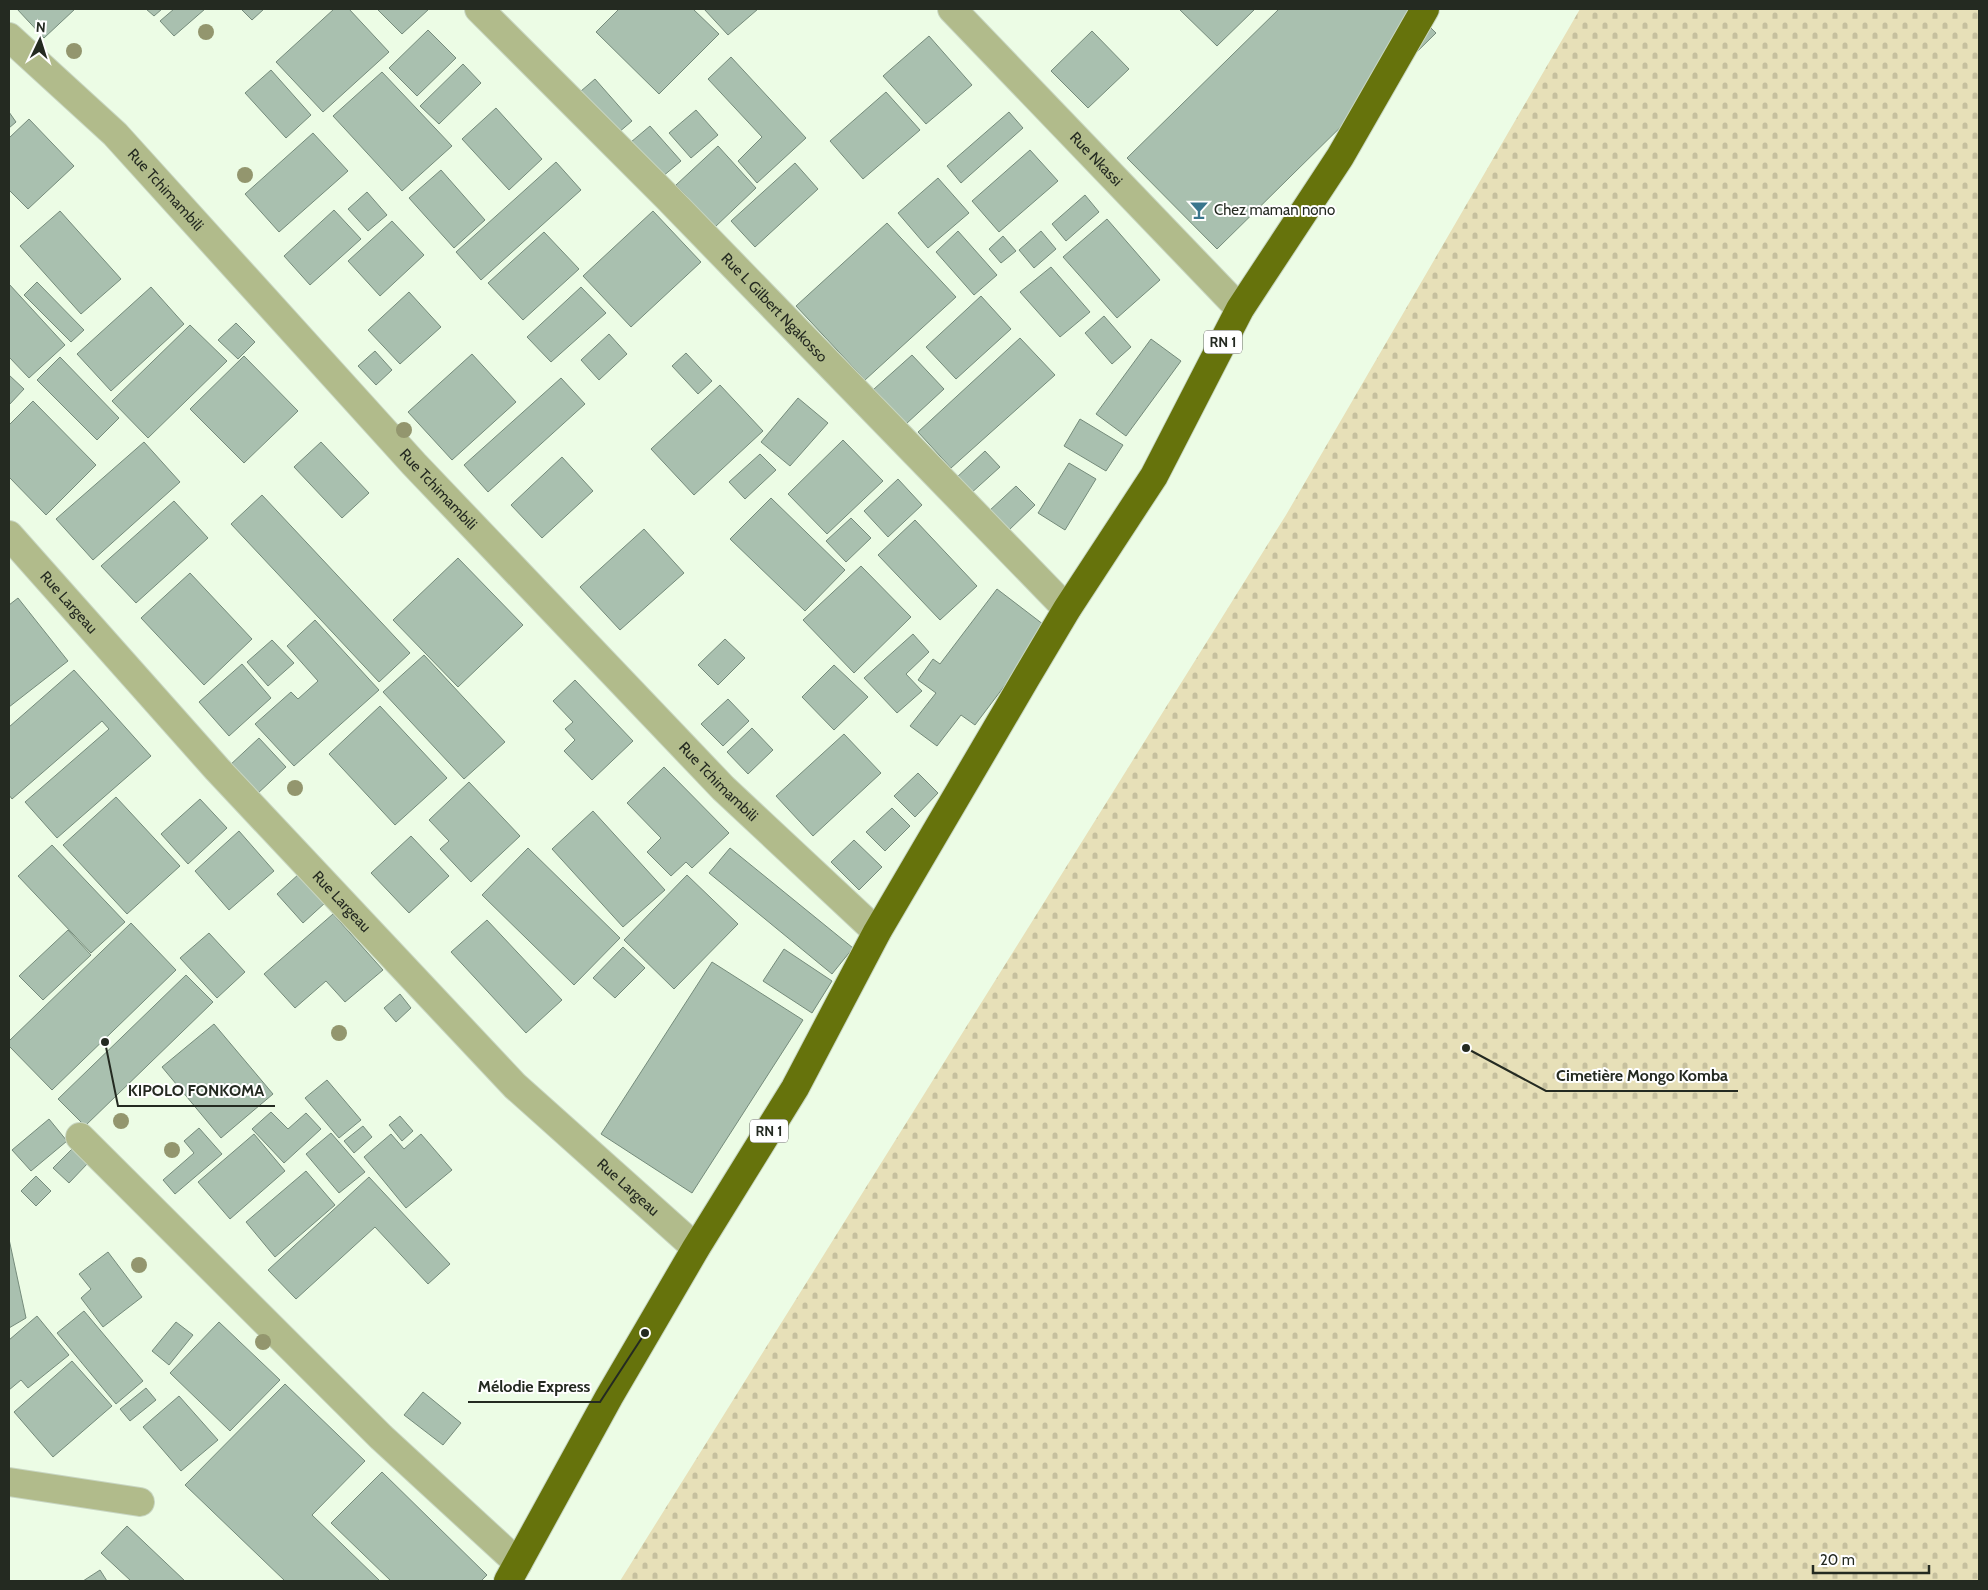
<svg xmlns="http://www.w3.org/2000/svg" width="1988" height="1590" font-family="Cabin,sans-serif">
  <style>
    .cemetery { fill: url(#cemetery-stones) }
    .building { fill: #a9c0af; stroke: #758b7b }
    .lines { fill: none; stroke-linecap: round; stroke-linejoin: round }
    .minor-casing { stroke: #c8d6c2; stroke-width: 30 }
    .highway-casing { stroke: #c8d6c2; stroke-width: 30 }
    .minor { stroke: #b1bb8b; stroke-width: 28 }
    .highway { stroke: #66730c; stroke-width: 28 }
    .tree { fill: #93966e }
    .labels { text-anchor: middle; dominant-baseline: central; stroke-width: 4; stroke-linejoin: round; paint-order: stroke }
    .shield { fill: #fff; stroke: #666a64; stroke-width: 1 }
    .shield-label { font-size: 14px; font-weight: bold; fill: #242a21 }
    .street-label { font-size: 15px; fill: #242a21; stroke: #fff }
    .poi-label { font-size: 15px; fill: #242a21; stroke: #fff; text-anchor: start }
    .leader { fill: none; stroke: #242a21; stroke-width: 2 }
    .callout-dot { fill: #242a21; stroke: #fff; stroke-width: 2 }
    .callout-label { font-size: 16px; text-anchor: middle; font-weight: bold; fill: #242a21; stroke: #fff; stroke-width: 4; stroke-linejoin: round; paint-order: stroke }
  </style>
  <defs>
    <pattern id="cemetery-stones" width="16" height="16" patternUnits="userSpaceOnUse" patternTransform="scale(1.25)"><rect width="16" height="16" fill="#e7e0b8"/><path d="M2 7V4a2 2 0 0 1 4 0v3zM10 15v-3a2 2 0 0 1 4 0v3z" fill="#c6c09e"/></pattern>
  </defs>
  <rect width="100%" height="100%" fill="#ecfce5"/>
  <path class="cemetery" d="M 1580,9 L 1979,9 L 1979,1581 L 620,1581 L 1286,515 Z"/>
  <path class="building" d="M 17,9 L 75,9 L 44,38 Z
    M 146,9 L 162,9 L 154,16 Z
    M 174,9 L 205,9 L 174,36 L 160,21 Z
    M 241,9 L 264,9 L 252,20 Z
    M 334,9 L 349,9 L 389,52 L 323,112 L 276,62 Z
    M 377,9 L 429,9 L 402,34 Z
    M 619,9 L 693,9 L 719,34 L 659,94 L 596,32 Z
    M 704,9 L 758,9 L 728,35 Z
    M 1179,9 L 1255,9 L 1217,46 Z
    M 1279,9 L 1412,9 L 1436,33 L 1217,249 L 1127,158 Z
    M 428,30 L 456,58 L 417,96 L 389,68 Z
    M 1092,31 L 1129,69 L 1088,108 L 1051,71 Z
    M 929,36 L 972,85 L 926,124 L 883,76 Z
    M 731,57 L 806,138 L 757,183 L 738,161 L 762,137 L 708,79 Z
    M 463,64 L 481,83 L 439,124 L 420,106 Z
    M 271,70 L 311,115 L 286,138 L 245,93 Z
    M 382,72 L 452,146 L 402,191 L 333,116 Z
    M 595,79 L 632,121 L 618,133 L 581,91 Z
    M 886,92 L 920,130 L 863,179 L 830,141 Z
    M 496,108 L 542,159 L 509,190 L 462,139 Z
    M 696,110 L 718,135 L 691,158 L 669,133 Z
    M 9,112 L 16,122 L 9,128 Z
    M 1009,112 L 1023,128 L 961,183 L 947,166 Z
    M 29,119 L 74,166 L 28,209 L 9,190 L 9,138 Z
    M 650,126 L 681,161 L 662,177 L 631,142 Z
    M 313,133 L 348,171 L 279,232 L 245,194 Z
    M 718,146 L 756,188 L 715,227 L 676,185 Z
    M 1030,150 L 1058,181 L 999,232 L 972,201 Z
    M 556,162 L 581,190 L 481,280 L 456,252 Z
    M 795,163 L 818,189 L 755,247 L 731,221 Z
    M 441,170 L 485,220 L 454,248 L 409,198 Z
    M 938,178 L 969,213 L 928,248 L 898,213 Z
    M 367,192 L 387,215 L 368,231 L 348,209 Z
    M 1085,195 L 1099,212 L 1066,241 L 1052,224 Z
    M 334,210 L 361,239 L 310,285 L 284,256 Z
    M 60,211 L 121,279 L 81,314 L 20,246 Z
    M 653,211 L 701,262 L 631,327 L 583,276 Z
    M 1107,219 L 1160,280 L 1117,318 L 1063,257 Z
    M 392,221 L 424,255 L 380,296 L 348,261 Z
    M 887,223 L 956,297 L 865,380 L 796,306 Z
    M 958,231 L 997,275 L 974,295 L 936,252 Z
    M 1041,231 L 1056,249 L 1034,268 L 1019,250 Z
    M 544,232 L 579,269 L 523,320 L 488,283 Z
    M 1003,236 L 1016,251 L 1001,263 L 989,249 Z
    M 1051,267 L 1090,312 L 1060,337 L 1020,292 Z
    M 37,282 L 84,330 L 71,342 L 24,295 Z
    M 9,284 L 65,345 L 29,378 L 9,357 Z
    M 151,287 L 184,324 L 111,391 L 77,354 Z
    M 581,287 L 606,313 L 551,362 L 527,337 Z
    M 409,292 L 441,327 L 400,364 L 368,330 Z
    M 981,296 L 1011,329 L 956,379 L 926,347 Z
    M 1104,316 L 1131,347 L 1112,364 L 1085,333 Z
    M 236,323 L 255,342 L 238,359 L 218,340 Z
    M 190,325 L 227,361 L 148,438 L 112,401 Z
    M 609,334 L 627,354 L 599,380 L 581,360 Z
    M 1020,338 L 1055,375 L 951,468 L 918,432 Z
    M 1151,339 L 1181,361 L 1126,436 L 1096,414 Z
    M 375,351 L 392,370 L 376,385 L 358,366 Z
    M 686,353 L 712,381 L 698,394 L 672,366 Z
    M 472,354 L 516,402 L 452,460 L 408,412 Z
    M 912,355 L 944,389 L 906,424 L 874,389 Z
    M 244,356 L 298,411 L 244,463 L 190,409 Z
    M 60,357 L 119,418 L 97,440 L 37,380 Z
    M 9,375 L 24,389 L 9,405 Z
    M 561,378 L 585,404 L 488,492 L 464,465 Z
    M 720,385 L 763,431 L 694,495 L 651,449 Z
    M 798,398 L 828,423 L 790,466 L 761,442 Z
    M 33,401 L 96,465 L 46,515 L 9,477 L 9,425 Z
    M 1080,419 L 1123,445 L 1106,471 L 1064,446 Z
    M 843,440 L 883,481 L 827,534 L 788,494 Z
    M 144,442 L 180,482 L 93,560 L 56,519 Z
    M 321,442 L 369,493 L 342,518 L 294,467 Z
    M 985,451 L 1000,467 L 969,495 L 955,479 Z
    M 760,454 L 776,470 L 745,499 L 729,482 Z
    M 562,457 L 593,491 L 542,538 L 511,505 Z
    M 1069,463 L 1096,479 L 1065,530 L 1038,513 Z
    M 898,479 L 922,505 L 888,537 L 864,511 Z
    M 1016,486 L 1035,505 L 1008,531 L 989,511 Z
    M 262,495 L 410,653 L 379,682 L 231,524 Z
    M 771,498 L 845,570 L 805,611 L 730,539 Z
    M 174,501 L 208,538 L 136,603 L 101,566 Z
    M 851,518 L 871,538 L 846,562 L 826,541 Z
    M 915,520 L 977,586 L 940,620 L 878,555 Z
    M 644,529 L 684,573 L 620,630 L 580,587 Z
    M 458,558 L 523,625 L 458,687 L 393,620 Z
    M 861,566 L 911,617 L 854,673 L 803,620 Z
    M 190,573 L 252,639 L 204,685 L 141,618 Z
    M 997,589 L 1048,628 L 975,725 L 961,715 L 937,746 L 910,726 L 936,693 L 918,680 L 933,659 L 940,664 Z
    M 18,598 L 68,661 L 9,707 L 9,605 Z
    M 315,620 L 379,690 L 294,766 L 255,724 L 291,692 L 298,699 L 318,681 L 287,646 Z
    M 913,634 L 929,652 L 906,674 L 922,691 L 897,713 L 864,678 Z
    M 725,639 L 745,658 L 718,685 L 698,665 Z
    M 272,640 L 294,663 L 268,686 L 247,662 Z
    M 424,655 L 505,742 L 464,779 L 383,692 Z
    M 242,664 L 271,698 L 229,736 L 199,702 Z
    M 834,665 L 868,697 L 834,730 L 802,697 Z
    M 74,670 L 151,756 L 57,838 L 25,802 L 109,729 L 102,721 L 12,799 L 9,795 L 9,727 Z
    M 575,680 L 633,741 L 592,780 L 564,751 L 575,740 L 565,729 L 573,722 L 553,701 Z
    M 728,699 L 749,721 L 723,746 L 701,724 Z
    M 380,706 L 447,778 L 395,825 L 329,754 Z
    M 752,728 L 773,750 L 748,774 L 727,752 Z
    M 844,734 L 881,773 L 813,836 L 776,796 Z
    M 259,738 L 286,767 L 256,795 L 229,766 Z
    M 664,767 L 729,833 L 692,868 L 686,862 L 671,876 L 647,852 L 661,838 L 627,803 Z
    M 918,773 L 938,793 L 915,817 L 894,796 Z
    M 469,782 L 520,836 L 471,882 L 440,849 L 449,841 L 429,820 Z
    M 116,797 L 180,866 L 127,914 L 63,845 Z
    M 200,799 L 227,828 L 188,864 L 161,834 Z
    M 892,808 L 910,826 L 885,851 L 866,832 Z
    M 593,811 L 665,890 L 623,927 L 552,849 Z
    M 239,831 L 274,871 L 229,910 L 195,871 Z
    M 411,836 L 449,876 L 409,913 L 371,873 Z
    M 854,840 L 882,867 L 859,890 L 831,862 Z
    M 52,845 L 125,922 L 91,953 L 18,876 Z
    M 528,848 L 620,938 L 574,985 L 482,895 Z
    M 730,848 L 853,948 L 832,974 L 709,873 Z
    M 300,873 L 326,902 L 303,923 L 277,894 Z
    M 687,875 L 738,924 L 674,989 L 624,940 Z
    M 333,914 L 383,970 L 345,1002 L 326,981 L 295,1008 L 264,974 Z
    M 487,920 L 562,1000 L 526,1033 L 451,952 Z
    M 131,923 L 176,970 L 52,1090 L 9,1046 L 9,1041 Z
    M 68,930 L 91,955 L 43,1000 L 19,976 Z
    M 209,933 L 245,972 L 217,998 L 180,958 Z
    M 623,947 L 645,968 L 615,998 L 593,978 Z
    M 784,949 L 832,981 L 812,1013 L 763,981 Z
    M 712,962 L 803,1020 L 692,1193 L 601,1134 Z
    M 186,975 L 213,1002 L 85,1126 L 58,1099 Z
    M 400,994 L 411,1008 L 396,1022 L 384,1008 Z
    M 214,1024 L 273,1094 L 221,1138 L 162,1067 Z
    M 327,1080 L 361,1120 L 339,1138 L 305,1098 Z
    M 271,1112 L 288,1129 L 306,1113 L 321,1129 L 284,1163 L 252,1129 Z
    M 400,1116 L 413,1131 L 402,1141 L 389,1125 Z
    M 49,1119 L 67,1141 L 31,1171 L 12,1150 Z
    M 363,1126 L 372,1137 L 354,1153 L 344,1141 Z
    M 199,1128 L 222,1154 L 175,1194 L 163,1180 L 194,1153 L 184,1141 Z
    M 331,1133 L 365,1172 L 339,1193 L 306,1154 Z
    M 254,1134 L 285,1171 L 230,1219 L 198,1182 Z
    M 391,1134 L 404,1149 L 421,1134 L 452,1170 L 406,1208 L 364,1157 Z
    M 73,1148 L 88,1163 L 69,1183 L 53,1168 Z
    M 306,1171 L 335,1205 L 275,1257 L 246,1222 Z
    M 36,1176 L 51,1191 L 36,1206 L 21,1191 Z
    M 369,1177 L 450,1264 L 428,1284 L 375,1227 L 296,1299 L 268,1270 Z
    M 9,1239 L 26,1318 L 9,1328 Z
    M 108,1252 L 142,1297 L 103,1327 L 81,1298 L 91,1289 L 79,1274 Z
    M 84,1311 L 143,1381 L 116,1404 L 57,1333 Z
    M 37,1316 L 69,1355 L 28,1388 L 21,1380 L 9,1390 L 9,1340 Z
    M 176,1322 L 193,1335 L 169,1365 L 152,1351 Z
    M 219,1322 L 280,1380 L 230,1431 L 170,1373 Z
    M 72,1361 L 112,1406 L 53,1457 L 14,1412 Z
    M 285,1384 L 365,1461 L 312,1515 L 380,1581 L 285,1581 L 185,1485 Z
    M 146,1388 L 156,1400 L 130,1421 L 120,1409 Z
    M 423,1392 L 461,1423 L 443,1445 L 404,1415 Z
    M 179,1396 L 218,1440 L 181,1471 L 143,1427 Z
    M 382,1472 L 487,1575 L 481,1581 L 391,1581 L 331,1523 Z
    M 127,1526 L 185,1581 L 131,1581 L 101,1553 Z
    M 100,1570 L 107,1581 L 83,1581 Z"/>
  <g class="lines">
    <g class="minor-casing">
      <g id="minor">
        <path id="s1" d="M 479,9 L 667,197 L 1067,609"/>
        <path id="s2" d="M 952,9 L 1240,309"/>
        <path id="s3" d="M 9,37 L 115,134 L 414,464 L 723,788 L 877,932"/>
        <path id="s4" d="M 9,535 L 217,769 L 515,1086 L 696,1248"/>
        <path d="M 80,1137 L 381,1437 L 518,1563"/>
        <path d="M 9,1482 L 140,1502"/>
      </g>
    </g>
    <g class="highway-casing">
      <path id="highway" d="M 508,1581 L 609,1397 L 696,1248 L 795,1088 L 877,932 L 1026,678 L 1067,609 L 1154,476 L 1240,309 L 1340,157 L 1425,9"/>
    </g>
    <use href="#minor" class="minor"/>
    <use href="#highway" class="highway"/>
  </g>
  <g class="tree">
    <circle cx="206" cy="32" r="8"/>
    <circle cx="74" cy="51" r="8"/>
    <circle cx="245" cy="175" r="8"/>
    <circle cx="404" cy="430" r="8"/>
    <circle cx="295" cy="788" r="8"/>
    <circle cx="339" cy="1033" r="8"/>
    <circle cx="121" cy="1121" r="8"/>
    <circle cx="172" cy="1150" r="8"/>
    <circle cx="139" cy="1265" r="8"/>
    <circle cx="263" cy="1342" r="8"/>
  </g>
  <defs>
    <g id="bar-bare" transform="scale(1.5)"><path d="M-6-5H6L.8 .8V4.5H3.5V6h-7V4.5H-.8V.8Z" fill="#3a768d" stroke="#fff" stroke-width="2.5" paint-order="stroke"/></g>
  </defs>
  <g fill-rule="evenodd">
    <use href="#bar-bare" x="1199" y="210"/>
  </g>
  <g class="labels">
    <g class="shield">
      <rect x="1204" y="330.5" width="38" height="23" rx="4"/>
      <rect x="750" y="1119.5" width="38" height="23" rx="4"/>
    </g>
    <g class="shield-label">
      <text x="1223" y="342">RN 1</text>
      <text x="769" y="1131">RN 1</text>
    </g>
    <g class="street-label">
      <text stroke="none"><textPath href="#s2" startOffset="208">Rue Nkassi</textPath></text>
      <text stroke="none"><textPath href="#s3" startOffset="219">Rue Tchimambili</textPath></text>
      <text stroke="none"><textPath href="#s1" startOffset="420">Rue L Gilbert Ngakosso</textPath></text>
      <text stroke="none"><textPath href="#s3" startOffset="624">Rue Tchimambili</textPath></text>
      <text stroke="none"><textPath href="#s4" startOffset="90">Rue Largeau</textPath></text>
      <text stroke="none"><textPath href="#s3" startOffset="1029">Rue Tchimambili</textPath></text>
      <text stroke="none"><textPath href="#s4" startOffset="495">Rue Largeau</textPath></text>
      <text stroke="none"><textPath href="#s4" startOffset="900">Rue Largeau</textPath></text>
    </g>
    <g class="poi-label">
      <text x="1214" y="210">Chez maman nono</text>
    </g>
  </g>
  <path class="leader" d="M1466 1048L1546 1091H1738M105 1042L118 1106H275M645 1333L600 1402H468"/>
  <g class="callout-dot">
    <circle cx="1466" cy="1048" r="5"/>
    <circle cx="105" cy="1042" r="5"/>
    <circle cx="645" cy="1333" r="5"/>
  </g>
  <g class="callout-label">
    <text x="1642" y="1081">Cimetière Mongo Komba</text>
    <text x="196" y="1096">KIPOLO FONKOMA</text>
    <text x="534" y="1392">Mélodie Express</text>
  </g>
  <rect width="1988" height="1590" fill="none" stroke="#242a21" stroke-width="20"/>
  <g transform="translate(40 40) rotate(4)" stroke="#ffffff" stroke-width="4" paint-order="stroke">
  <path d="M0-4L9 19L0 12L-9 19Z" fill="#242a21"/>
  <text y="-8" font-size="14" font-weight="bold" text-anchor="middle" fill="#242a21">N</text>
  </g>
  <path d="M1813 1565v8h116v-8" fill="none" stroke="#242a21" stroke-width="2.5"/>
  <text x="1820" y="1565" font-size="15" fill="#242a21" stroke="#ffffff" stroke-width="4" paint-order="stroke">20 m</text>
</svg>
